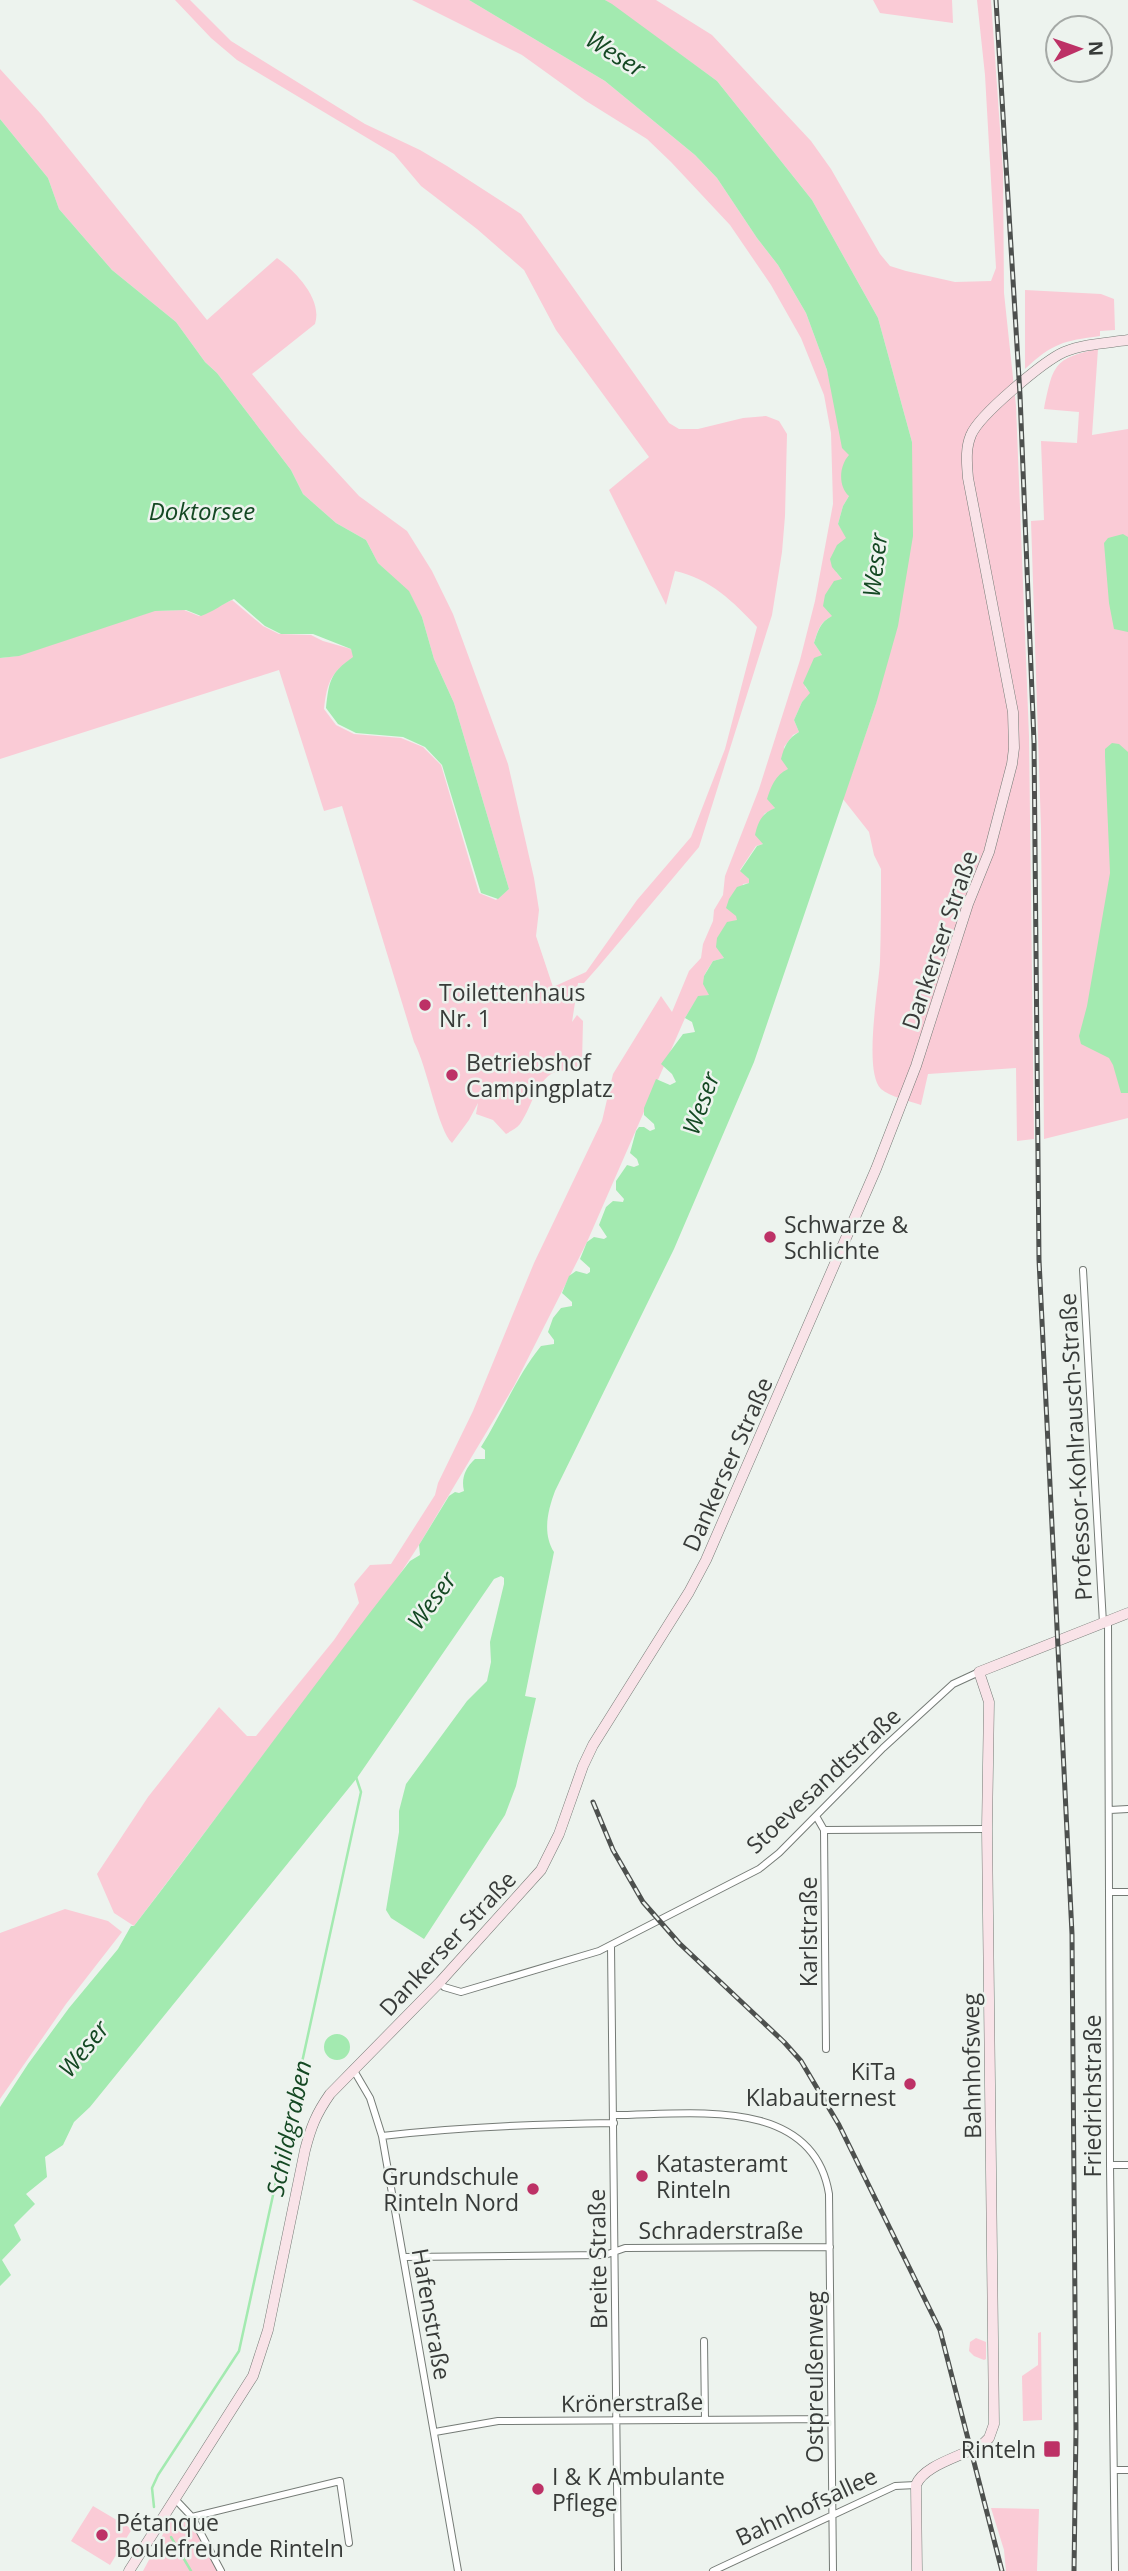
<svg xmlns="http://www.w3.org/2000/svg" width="1128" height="2571" font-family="'Open Sans',sans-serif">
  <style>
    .green { fill: #facbd6 }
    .water { fill: #a3eab0 }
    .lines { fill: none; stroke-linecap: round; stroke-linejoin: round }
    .stream { stroke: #a3eab0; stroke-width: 2.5 }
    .street-casing { stroke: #757b76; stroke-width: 8 }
    .secondary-casing { stroke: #757b76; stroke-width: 11 }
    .street { stroke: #fff; stroke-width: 6 }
    .secondary { stroke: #f9e3e8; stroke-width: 10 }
    .rail-casing { stroke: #4d504e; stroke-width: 5 }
    .rail { stroke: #edf3ee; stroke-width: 2.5; stroke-dasharray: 8; stroke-linecap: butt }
    .poi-dot { fill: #bd3166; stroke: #edf3ee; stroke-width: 2.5 }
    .labels { text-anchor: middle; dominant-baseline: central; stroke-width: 5; stroke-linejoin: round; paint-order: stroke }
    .street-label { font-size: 23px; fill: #383b39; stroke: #edf3ee }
    .poi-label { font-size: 23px; fill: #383b39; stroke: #edf3ee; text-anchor: start }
    .water-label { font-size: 24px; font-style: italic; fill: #144823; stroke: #edf3ee }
  </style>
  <rect width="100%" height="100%" fill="#edf3ee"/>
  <path class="green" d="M 175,0 L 190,0 L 231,41 L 365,124 L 420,150 L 447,166 L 521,214 L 669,423 L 679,429 L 698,429 L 743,418 L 766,416 L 779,421 L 787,434 L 785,516 L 782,552 L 772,615 L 699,847 L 599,966 L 584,983 L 578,983 L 572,1022 L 577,1015 L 583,1021 L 582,1062 L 574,1072 C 539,1062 535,1103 520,1124 C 517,1128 511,1131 506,1134 L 493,1120 L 476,1114 L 478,1103 L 469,1120 L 452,1143 C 438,1130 427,1066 414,1042 L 342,806 L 324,811 L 279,670 L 0,759 L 0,658 L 17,656 L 153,611 L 184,610 L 199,616 C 211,612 220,605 232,600 L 263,626 L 279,634 L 311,635 L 323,641 L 351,649 L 354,657 C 331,672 327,682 324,709 L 336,725 L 354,734 L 401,738 L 423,747 L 441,765 L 479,893 L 496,900 L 509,889 L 454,703 L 434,659 L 422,617 L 409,592 L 378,563 L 366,540 L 336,523 L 303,494 L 291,470 L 217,373 L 205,362 L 176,322 L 112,270 L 59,209 L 48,178 L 0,119 L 0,69 L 41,114 L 207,320 L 277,258 C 295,271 323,299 315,324 L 252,374 L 301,433 L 359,496 L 407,531 L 432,571 L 453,614 L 508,764 L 534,878 L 539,910 L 536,936 L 553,987 L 586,972 L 637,900 L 691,837 L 725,749 L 757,627 C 734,602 709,578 675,571 L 666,605 L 609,490 L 649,457 L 556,330 L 524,270 L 477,229 L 421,186 L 394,154 L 237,60 L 211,38 Z
    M 412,0 L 469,0 L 605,81 L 695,155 L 717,178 L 757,238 L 778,265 L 806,313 L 827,370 L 849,455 L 849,496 L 843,506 L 838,524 L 847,538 L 836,572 L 842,579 L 833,616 C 820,621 818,630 814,643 L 822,655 L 805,687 L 811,693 L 802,702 L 794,720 L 799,732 L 793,735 L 784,747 L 788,769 L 773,804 L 775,808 L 764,814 L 761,839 L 763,844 L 756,846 L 740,870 L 749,879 L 749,883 L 743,884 L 737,921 L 717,947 L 724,958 L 713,961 C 700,982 703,974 709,995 L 698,997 L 685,1018 L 587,1242 L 514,1386 L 419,1545 L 398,1577 L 134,1926 L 114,1913 L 97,1874 L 148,1797 L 219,1707 L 247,1736 L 256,1736 L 334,1640 L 359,1603 L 354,1584 L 370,1565 L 391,1564 L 435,1495 L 438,1483 L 473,1411 L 534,1263 L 602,1121 L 613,1074 L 661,996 L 672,1012 L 689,971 L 701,958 L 703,944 L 713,921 L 714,910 L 723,895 L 725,876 L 759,789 L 800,660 L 815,601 L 833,504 L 831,433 L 824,395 L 801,338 L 771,285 L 730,225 L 671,162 L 647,139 L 586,101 L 522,55 Z
    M 605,0 L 656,0 L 712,35 L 811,141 L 831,169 L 880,254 L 890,266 L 906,271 L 955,282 L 991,281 L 996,268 L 985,75 L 977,0 L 991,0 L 1003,172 L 1004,293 L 1016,406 L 1029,736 L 1034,1139 L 1017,1141 L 1016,1068 L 928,1074 L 921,1105 C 910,1101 890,1097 881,1089 C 863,1071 879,986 880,961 C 881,930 881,899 881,869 L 874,855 L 869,832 L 843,799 L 876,704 L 912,442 L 878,318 L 812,200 L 717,81 Z
    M 873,0 L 952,0 L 953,23 L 880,13 Z
    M 1025,290 L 1101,294 L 1114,299 L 1115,330 L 1100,331 L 1100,336 C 1063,341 1053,343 1025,369 Z
    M 1098,349 L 1092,435 L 1128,429 L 1128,1118 L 1044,1139 L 1041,828 L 1031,521 L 1044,520 L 1041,441 L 1077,443 L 1079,412 L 1044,409 C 1053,366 1053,358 1098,349 Z
    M 65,1909 L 108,1921 L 122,1932 L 66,2004 L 0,2099 L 0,1933 Z
    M 1041,2332 L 1042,2420 L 1023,2421 L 1022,2376 L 1038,2365 L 1038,2333 Z
    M 976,2338 L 986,2342 L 986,2359 L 984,2360 L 974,2356 L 969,2351 L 970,2342 Z
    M 93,2506 L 132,2529 L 110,2565 L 71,2541 Z
    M 991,2508 L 1039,2509 L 1037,2571 L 1006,2571 L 1004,2550 Z
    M 179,2519 C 199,2523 208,2554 217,2571 L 143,2571 L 170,2521 Z"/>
  <path class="water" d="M 469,0 L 605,0 L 612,4 L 717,81 L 812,200 L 878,318 L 912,442 L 913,536 L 898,626 L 876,704 L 754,1062 L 674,1249 L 555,1491 C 548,1510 542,1533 554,1552 L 525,1696 L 536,1698 L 516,1786 L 505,1815 L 424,1939 L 391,1918 L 386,1910 L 399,1832 L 399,1811 L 406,1784 L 467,1701 L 487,1681 L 491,1662 L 490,1642 L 504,1584 L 504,1578 L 501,1576 L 494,1579 L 357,1778 L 90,2107 L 74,2122 L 63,2145 L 45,2157 L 47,2177 L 26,2194 L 35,2204 L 14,2225 L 21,2240 L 2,2260 L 11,2275 L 0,2286 L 0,2107 L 28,2064 L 69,2008 L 118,1949 L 131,1926 L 134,1926 C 227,1805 316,1681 410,1561 L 420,1555 L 419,1545 L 449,1496 L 455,1492 L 459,1493 L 464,1491 C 461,1479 465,1468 475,1459 L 485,1459 L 485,1450 L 481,1447 C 502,1414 516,1377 541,1346 L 554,1344 L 554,1340 L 548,1332 L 553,1318 L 561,1308 L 572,1306 L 572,1302 L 562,1293 L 569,1276 L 576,1271 L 587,1274 L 590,1272 L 590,1268 L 580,1259 L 587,1242 L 594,1237 L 604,1239 L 607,1237 L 599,1225 L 606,1207 L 613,1201 L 623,1202 L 624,1199 L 616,1190 L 616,1181 L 627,1165 L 634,1167 L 639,1165 L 637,1159 L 630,1153 L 636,1131 L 639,1127 L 644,1127 L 650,1131 L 655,1129 L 654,1124 L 644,1115 L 644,1108 L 656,1079 L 670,1085 L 676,1082 L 672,1074 L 661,1064 L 683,1034 L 695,1032 L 692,1022 L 685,1018 L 698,996 L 709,995 L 703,984 L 704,976 L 713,961 L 724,958 L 716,947 L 717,938 L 727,922 L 737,920 L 736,916 L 726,908 L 729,899 L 737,887 L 749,883 L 749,879 L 740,871 L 757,846 L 763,844 L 755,835 C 758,822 762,813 775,808 L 767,799 C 771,787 775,775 788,769 L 781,759 C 784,747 788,738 799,732 L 794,720 L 802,702 L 810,693 L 803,683 L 814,658 L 822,655 L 814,643 C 818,631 820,622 832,616 L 823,606 L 825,595 L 834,581 L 842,579 L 832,567 L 830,559 L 837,545 L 846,538 L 838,524 L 843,506 L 849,496 C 838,486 839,466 849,455 L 842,448 L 827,370 L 806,313 L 778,265 L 757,238 L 717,178 L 695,155 L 605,81 Z
    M 0,119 L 48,178 L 59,209 L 112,270 L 176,322 L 205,362 L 217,373 L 291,470 L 303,494 L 336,523 L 366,540 L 378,563 L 409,591 L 422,617 L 434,659 L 454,703 L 509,889 L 498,899 L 481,893 L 442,765 L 425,747 L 403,737 L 356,733 L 338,724 L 326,708 C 329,681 330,673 353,657 L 351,649 L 313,634 L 281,634 L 265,626 L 234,599 C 222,604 213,612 201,616 L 186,610 L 155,611 L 19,656 L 0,658 Z
    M 1123,534 L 1128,537 L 1128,632 L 1114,629 L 1109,603 L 1104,543 L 1108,538 Z
    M 1112,743 L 1119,744 L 1128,752 L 1128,1093 L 1121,1093 L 1113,1065 L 1109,1058 L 1081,1044 L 1079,1036 L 1087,1006 L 1110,873 L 1105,756 L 1105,749 Z
    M324 2047a13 13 0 1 1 26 0a13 13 0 1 1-26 0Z"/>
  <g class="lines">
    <path class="stream" d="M 154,2507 L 152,2488 L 158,2475 L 239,2351 L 361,1792 L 356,1777
      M 171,2537 L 191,2571"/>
    <g class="street-casing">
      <path id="street" d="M 1083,1270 L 1103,1623
        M 1108,1620 L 1110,2165 L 1115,2571
        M 1110,1810 L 1128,1809
        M 816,1816 L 824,1830 L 826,2049
        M 824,1830 L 987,1829
        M 1110,1892 L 1128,1892
        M 611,1946 L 618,2571
        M 440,1982 L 444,1987 L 461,1992 L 599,1951 L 759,1869 L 779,1853 L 883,1748 L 953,1684 L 979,1672
        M 353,2069 L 370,2098 L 382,2136 L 458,2571
        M 614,2115 C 687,2115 813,2094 829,2194 L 833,2571
        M 382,2136 C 459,2127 536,2124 614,2123
        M 1110,2165 L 1128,2165
        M 404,2257 L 605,2255 L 625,2248 L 830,2247
        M 704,2341 L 705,2419
        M 435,2432 L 498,2421 L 831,2419
        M 1114,2470 L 1128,2470
        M 175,2499 L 192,2517 L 221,2571
        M 192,2517 L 340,2481 L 349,2543
        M 713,2571 L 895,2486 L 916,2485"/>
    </g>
    <g class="secondary-casing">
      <path id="secondary" d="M 129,2571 L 253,2376 L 268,2330 L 305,2150 C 311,2127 316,2114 330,2094 L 440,1982 L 541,1870 L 559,1834 L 583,1766 L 593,1745 L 689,1592 L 706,1560 L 876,1169 L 916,1066 L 968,904 L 989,852 L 1012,764 L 1014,748 L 1013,712 L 968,478 C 967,464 965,449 971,435 C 979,415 1044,361 1064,352 C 1083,344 1107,343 1128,340
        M 917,2571 L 916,2485 C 924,2464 965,2456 984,2443 L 989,2438 L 994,2424 L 987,1829 L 989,1702 L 979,1672 L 1128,1613"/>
    </g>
    <use href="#street" class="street"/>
    <use href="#secondary" class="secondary"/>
    <g class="rail-casing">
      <path id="rail" d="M 996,0 L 1020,395 L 1034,742 L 1039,1260 L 1072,1934 L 1076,2431 L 1074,2571
        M 593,1802 L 613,1850 L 643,1902 L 679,1943 L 784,2042 L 801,2061 L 839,2125 L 940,2330 L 1002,2571"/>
    </g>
    <use href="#rail" class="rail"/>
  </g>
  <g class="poi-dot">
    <circle cx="425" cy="1005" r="7"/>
    <circle cx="452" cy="1075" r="7"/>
    <circle cx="770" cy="1237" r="7"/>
    <circle cx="910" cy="2084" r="7"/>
    <circle cx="642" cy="2176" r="7"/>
    <circle cx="533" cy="2189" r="7"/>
    <rect x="1043" y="2440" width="18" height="18" rx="3.5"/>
    <circle cx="538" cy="2489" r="7"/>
    <circle cx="102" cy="2535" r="7"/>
  </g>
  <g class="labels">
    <g class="street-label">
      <text transform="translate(939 940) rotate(-71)">Dankerser Straße</text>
      <text transform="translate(1075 1447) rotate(-93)">Professor-Kohlrausch-Straße</text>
      <text transform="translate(727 1464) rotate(-66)">Dankerser Straße</text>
      <text transform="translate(823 1780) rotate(-43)">Stoevesandtstraße</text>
      <text transform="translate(808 1932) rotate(-90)">Karlstraße</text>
      <text transform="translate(447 1943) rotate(-47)">Dankerser Straße</text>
      <text transform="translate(971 2066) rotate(-91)">Bahnhofsweg</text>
      <text transform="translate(1092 2096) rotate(-90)">Friedrichstraße</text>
      <text x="721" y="2230">Schraderstraße</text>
      <text transform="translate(597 2259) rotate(-91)">Breite Straße</text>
      <text transform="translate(432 2314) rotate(80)">Hafenstraße</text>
      <text transform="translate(814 2377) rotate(-90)">Ostpreußenweg</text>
      <text transform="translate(632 2402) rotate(-1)">Krönerstraße</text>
      <text transform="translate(806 2506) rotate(-25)">Bahnhofsallee</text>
    </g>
    <g class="poi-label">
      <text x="439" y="992">Toilettenhaus<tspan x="439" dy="26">Nr. 1</tspan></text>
      <text x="466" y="1062">Betriebshof<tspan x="466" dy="26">Campingplatz</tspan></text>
      <text x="784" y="1224">Schwarze &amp;<tspan x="784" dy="26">Schlichte</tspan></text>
      <text x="896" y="2071" text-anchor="end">KiTa<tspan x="896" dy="26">Klabauternest</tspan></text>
      <text x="656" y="2163">Katasteramt<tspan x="656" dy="26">Rinteln</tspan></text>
      <text x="519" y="2176" text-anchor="end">Grundschule<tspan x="519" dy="26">Rinteln Nord</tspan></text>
      <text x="1036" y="2449" text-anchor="end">Rinteln</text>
      <text x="552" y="2476">I &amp; K Ambulante<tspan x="552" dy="26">Pflege</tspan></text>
      <text x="116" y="2522">Pétanque<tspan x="116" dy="26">Boulefreunde Rinteln</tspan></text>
    </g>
    <g class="water-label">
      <text transform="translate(616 53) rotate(32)">Weser</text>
      <text x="202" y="510">Doktorsee</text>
      <text transform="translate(874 565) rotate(-83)">Weser</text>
      <text transform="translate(700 1103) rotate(-70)">Weser</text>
      <text transform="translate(431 1600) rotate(-54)">Weser</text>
      <text transform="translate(83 2048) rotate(-51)">Weser</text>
      <text transform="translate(288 2128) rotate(-78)">Schildgraben</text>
    </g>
  </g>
  <g transform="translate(1079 49) rotate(88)"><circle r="33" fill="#edf3ee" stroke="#a5a9a6" stroke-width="2"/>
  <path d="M0-5L12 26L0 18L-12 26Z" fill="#bd3166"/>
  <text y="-10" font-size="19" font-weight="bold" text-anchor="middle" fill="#383b39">N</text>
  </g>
</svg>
